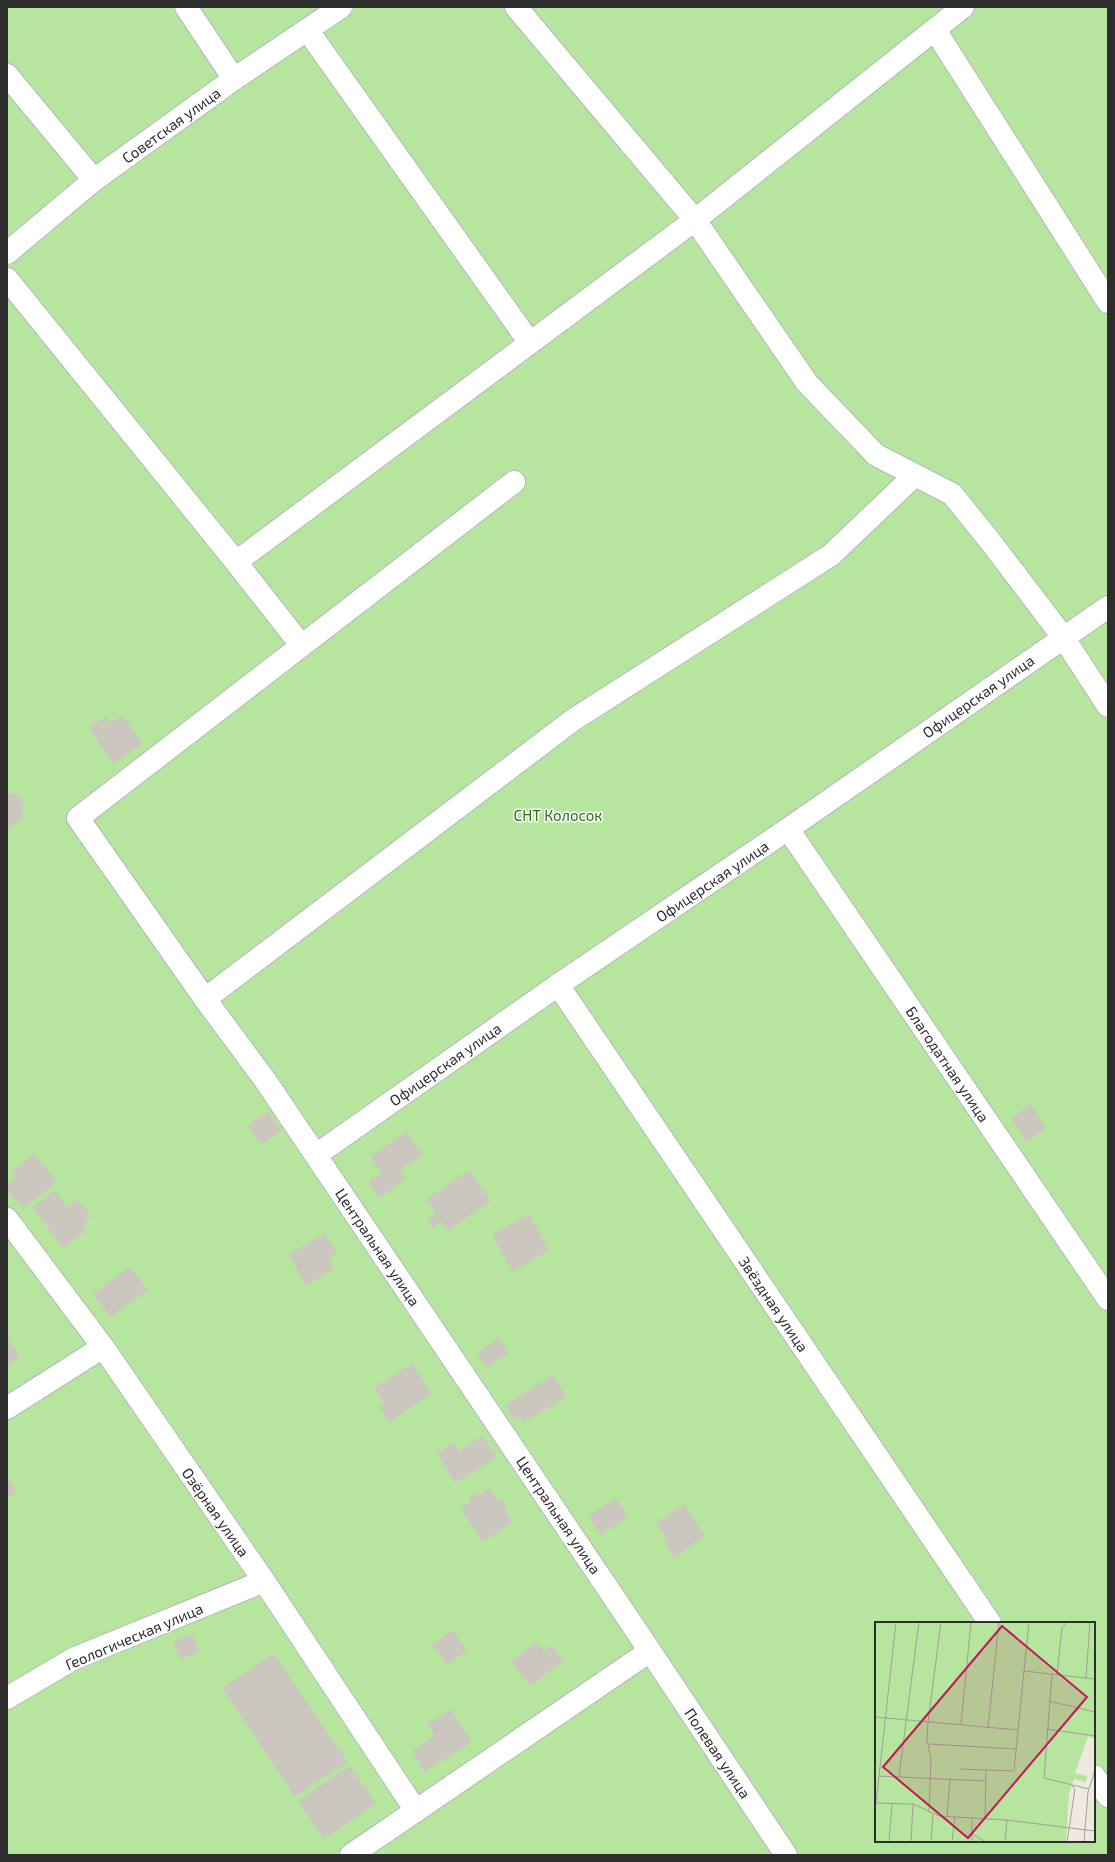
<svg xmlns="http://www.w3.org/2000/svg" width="1115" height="1862" font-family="'Exo 2',sans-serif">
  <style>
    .green { fill: #b6e59e; fill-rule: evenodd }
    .building { fill: #cbc7bf }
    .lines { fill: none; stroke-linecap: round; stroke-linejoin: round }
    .minor-casing { stroke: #b4b7c1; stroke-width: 24 }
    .minor { stroke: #fff; stroke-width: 22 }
    .labels { text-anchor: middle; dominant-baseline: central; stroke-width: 3; stroke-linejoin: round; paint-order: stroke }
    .street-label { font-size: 15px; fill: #2e2e2e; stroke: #fff }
    .park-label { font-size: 15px; fill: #2c6e1b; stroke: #fff }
    .inset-road { fill: none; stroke: #a29e99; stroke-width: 1 }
    .view { fill: #c2185b; fill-opacity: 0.15; stroke: #c2185b; stroke-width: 2 }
    .inset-edge { fill: none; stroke: #2e2e2e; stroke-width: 2 }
  </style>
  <rect width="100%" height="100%" fill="#efe9e1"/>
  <path class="green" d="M 7,7 L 1108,7 L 1108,1855 L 7,1855 ZM 876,1623 L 1094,1623 L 1094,1841 L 876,1841 Z"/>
  <path class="building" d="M 123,715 L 142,744 L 113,764 L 89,728 L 106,716 L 110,723 Z
    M 7,793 L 17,794 L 24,802 L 21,812 L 25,817 L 7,830 Z
    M 1031,1104 L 1046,1128 L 1026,1141 L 1011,1118 Z
    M 268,1112 L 282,1131 L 261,1145 L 248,1125 Z
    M 407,1131 L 423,1155 L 400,1169 L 406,1179 L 379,1198 L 368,1181 L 381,1173 L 370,1156 Z
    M 34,1153 L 57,1182 L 23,1209 L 7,1190 L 7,1184 L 16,1177 L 12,1172 Z
    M 470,1170 L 491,1201 L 447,1231 L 441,1222 L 433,1228 L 427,1220 L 436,1214 L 426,1199 Z
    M 55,1190 L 67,1207 L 78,1199 L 91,1216 L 85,1220 L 88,1224 L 83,1228 L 85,1231 L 62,1248 L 33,1207 Z
    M 530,1214 L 549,1251 L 512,1272 L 492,1234 Z
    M 324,1233 L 337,1253 L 329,1259 L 335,1268 L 306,1286 L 288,1255 Z
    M 130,1266 L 148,1290 L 110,1317 L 93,1294 Z
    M 7,1337 L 20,1357 L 7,1365 Z
    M 499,1338 L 508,1353 L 486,1367 L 477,1353 Z
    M 412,1363 L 432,1393 L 389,1422 L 379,1407 L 384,1403 L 374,1388 Z
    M 553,1375 L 567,1397 L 523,1423 L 520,1417 L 514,1420 L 505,1405 Z
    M 483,1436 L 497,1457 L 455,1483 L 437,1454 L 454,1443 L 459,1451 Z
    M 7,1477 L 17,1492 L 7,1498 Z
    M 490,1488 L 497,1499 L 503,1499 L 507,1506 L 505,1510 L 513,1522 L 483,1542 L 460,1508 L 469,1502 L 470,1497 L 476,1494 L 481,1494 Z
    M 616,1498 L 628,1517 L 600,1535 L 588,1516 Z
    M 684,1504 L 705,1536 L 674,1557 L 663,1540 L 667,1538 L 657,1524 L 654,1527 L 653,1525 Z
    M 453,1630 L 467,1651 L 447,1665 L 432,1644 Z
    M 192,1634 L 200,1651 L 180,1660 L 173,1642 Z
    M 537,1642 L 544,1651 L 552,1645 L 563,1661 L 530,1686 L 511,1661 Z
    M 274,1654 L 348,1762 L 295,1797 L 222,1688 Z
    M 451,1709 L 472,1742 L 424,1772 L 412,1751 L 434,1736 L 427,1724 Z
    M 350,1766 L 376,1803 L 324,1839 L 298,1801 Z"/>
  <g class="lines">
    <g class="minor-casing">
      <path id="minor" d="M 186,7 L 234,79
        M 516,7 L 695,220 L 807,383 L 876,455 L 952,494 L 990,541 L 1063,637 L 1108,706
        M 935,30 L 1108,302
        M 308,31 L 530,343
        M 7,75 L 94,180
        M 7,253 L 94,180 L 234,79 L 341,7
        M 7,279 L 236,562 L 301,645
        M 236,562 L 695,220 L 963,7
        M 788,829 L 1108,1299
        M 558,985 L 990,1623
        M 205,999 L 573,720 L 831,555 L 914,476
        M 316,1155 L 558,985 L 788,829 L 1108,607
        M 7,1219 L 103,1347 L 264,1581 L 416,1811
        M 7,1408 L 103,1347
        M 650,1651 L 786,1855
        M 7,1698 L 73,1659 L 264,1581
        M 1094,1776 L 1108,1796
        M 351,1855 L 650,1651 L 265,1080 L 205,999 L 78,818 L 514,482"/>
    </g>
    <use href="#minor" class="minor"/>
  </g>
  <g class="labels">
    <g class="street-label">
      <text transform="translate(171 125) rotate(-36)">Советская улица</text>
      <text transform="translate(978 696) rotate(-35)">Офицерская улица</text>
      <text transform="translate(712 881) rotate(-34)">Офицерская улица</text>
      <text transform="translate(445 1064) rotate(-35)">Офицерская улица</text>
      <text transform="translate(948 1064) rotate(56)">Благодатная улица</text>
      <text transform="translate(378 1247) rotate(56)">Центральная улица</text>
      <text transform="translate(774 1304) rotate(56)">Звёздная улица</text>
      <text transform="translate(216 1512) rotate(55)">Озёрная улица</text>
      <text transform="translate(559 1515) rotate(56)">Центральная улица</text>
      <text transform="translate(134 1636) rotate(-23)">Геологическая улица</text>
      <text transform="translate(718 1753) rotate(56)">Полевая улица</text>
    </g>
    <g class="park-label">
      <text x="558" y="815">СНТ Колосок</text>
    </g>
  </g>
  <g transform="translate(875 1622)">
    <rect width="220" height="220" fill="#efe9e1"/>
    <path d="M 0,0 L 220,0 L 220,116 L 213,115 L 200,151 L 212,154 L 211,160 L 199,157 L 194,172 L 191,220 L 0,220 Z" fill="#b6e59e"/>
    <path class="inset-road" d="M 149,49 L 154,0M 177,52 L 169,156 L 214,167M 182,53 L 187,6 L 193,0M 211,56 L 215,0M 174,79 L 220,90M 0,95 L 143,108M 86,103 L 96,0M 113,106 L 124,0M 171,107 L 220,114M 54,122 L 141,127M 85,147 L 139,149 L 149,49 L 220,57M 3,154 L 111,159M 24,154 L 44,0M 0,181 L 38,182 L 64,194 L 132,198 L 220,209M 1,181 L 21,0M 54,190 L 56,136 L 52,118 L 53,100 L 66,0M 72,194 L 75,156M 110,197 L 111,148M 97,212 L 111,220M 14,220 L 17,182M 36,220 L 38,182M 56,220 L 58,193M 77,220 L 80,195M 97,220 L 97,197M 130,220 L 132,198M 192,220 L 200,167 L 197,164M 209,220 L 213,170 L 220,148"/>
    <path class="view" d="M 127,4 L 212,75 L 93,216 L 8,145 Z"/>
    <rect width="220" height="220" class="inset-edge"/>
  </g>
  <rect width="1115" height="1862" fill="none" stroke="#2e2e2e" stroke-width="16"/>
</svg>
